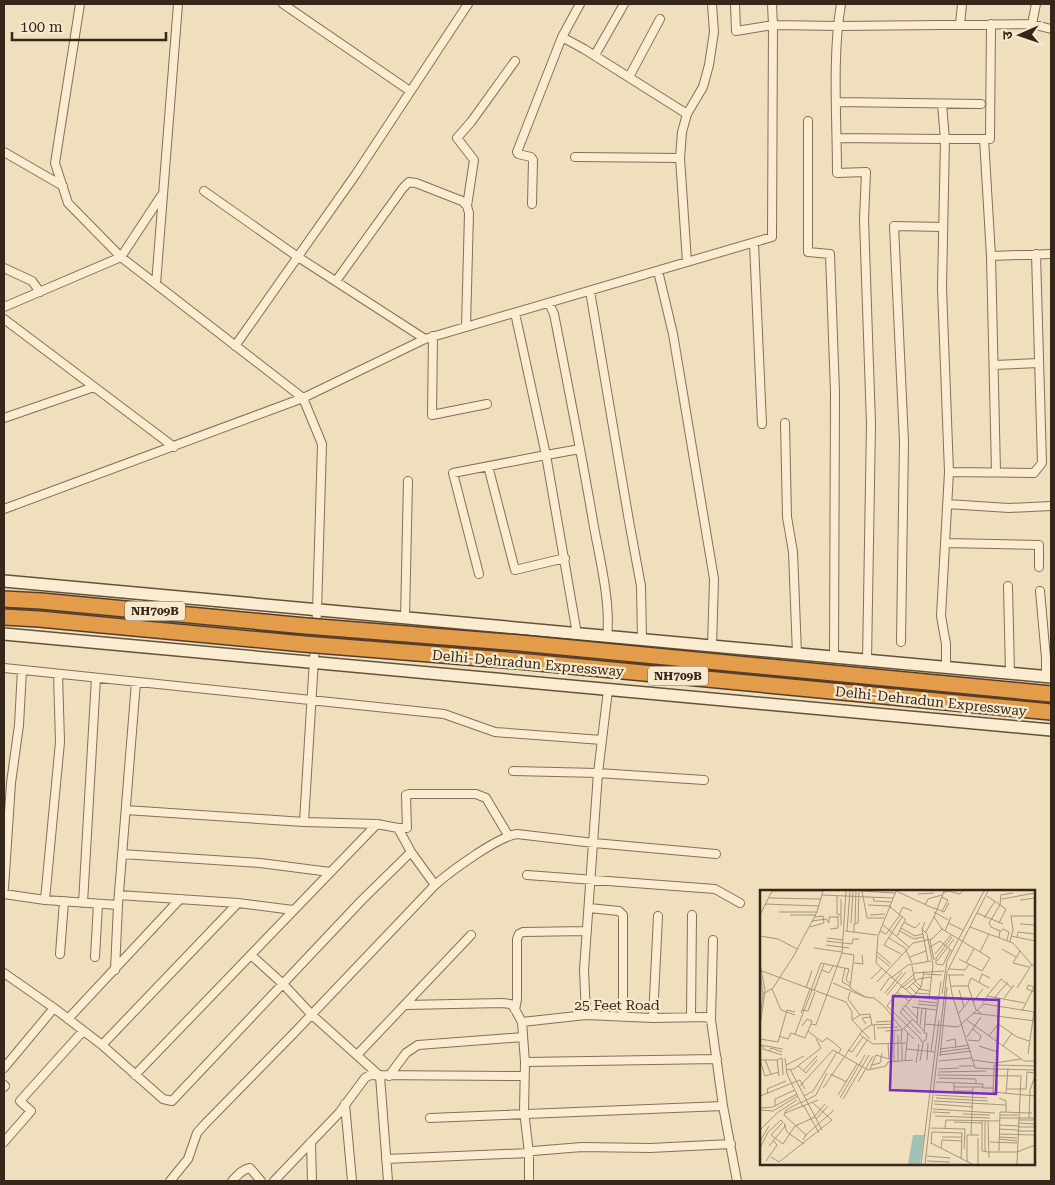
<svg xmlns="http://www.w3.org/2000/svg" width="1055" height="1185" font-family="'Roboto Serif','Noto Sans Devanagari',serif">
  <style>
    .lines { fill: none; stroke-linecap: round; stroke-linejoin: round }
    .street-casing { stroke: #876f56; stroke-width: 10 }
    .secondary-casing { stroke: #68503a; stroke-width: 14 }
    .highway-casing { stroke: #543d2b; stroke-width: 18 }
    .street { stroke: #f9ecd0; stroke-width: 8 }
    .secondary { stroke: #f9ecd0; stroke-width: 11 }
    .highway { stroke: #e29c4a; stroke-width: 15 }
    .highway-bridge-casing { stroke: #543d2b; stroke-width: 18; stroke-linecap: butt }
    .highway-bridge { stroke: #e29c4a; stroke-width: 15 }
    .labels { text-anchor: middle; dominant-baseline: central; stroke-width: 4.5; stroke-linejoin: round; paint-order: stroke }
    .shield { fill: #f6e9cd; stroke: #706150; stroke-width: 1 }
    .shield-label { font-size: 12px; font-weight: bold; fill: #36271b }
    .street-label { font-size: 14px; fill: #36271b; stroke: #f6e9cd }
    .inset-road { fill: none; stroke: #a5957c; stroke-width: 1 }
    .view { fill: #7b2cbf; fill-opacity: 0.15; stroke: #7b2cbf; stroke-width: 2.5 }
    .inset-edge { fill: none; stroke: #36271b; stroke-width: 2.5 }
  </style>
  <rect width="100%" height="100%" fill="#efdfbd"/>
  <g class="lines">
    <g class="street-casing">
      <path id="street" d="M 80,4 L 55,163 L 68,203 L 121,257 L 303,398 L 322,444 L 317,611 L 304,822
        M 283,4 L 410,91
        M 735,4 L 736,31 L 773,25 L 772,4
        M 841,4 C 832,56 837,119 837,173 L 866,172 L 864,219 L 871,424 L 867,661
        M 1032,24 L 1036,4
        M 960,25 L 962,4
        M 562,37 L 584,49 L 687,114
        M 595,55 L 624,4
        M 629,77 L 660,19
        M 836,102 L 981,104
        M 808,121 L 808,252 L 830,254 L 835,392 L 834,657
        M 837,138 L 945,139 L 942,104
        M 984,139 L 991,256 L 996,472
        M 4,152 L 63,186
        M 575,157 L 680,158
        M 204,191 L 298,257 L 425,339
        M 532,204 L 533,160 L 531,157 L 518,154 L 517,152 L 562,37 L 580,4
        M 467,206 L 474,160 L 457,138 L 471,122 L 515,61
        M 754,243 L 762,424
        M 991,256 L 1051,254
        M 687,262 L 680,158 L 682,132 L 687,114 L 703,87 L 709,65 L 714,32 L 712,4
        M 4,268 L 32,281 L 40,292
        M 658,271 L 673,334 L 714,579 L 712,646
        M 336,281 L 403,188 L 409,182 L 416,183 L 462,201 L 467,206 L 469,213 L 466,327
        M 156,284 L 178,4
        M 590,291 L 629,521 L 641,586 L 642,640
        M 549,303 L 554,314 C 568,385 582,456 594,527 C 600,560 611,604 607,637
        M 4,307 L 121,257 L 161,196
        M 4,319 L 174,447
        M 433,336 L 432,415 L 487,404
        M 235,346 L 356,174 L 468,4
        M 994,365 L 1039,363
        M 4,418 L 94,387
        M 785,423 L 787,517 L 793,552 L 797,654
        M 488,466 L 515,570 L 565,558
        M 949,472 L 1034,473 L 1042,463 L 1036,254
        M 947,504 L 1009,508 L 1051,506
        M 4,509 L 303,398 L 425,339 L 772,237 L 773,25 L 838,26 L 1032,24 L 1051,29
        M 945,543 L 1039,545 L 1039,567
        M 479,574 L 453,473 L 546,455 L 515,313
        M 1008,586 L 1010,673
        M 1040,591 L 1046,658 L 1046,676
        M 405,618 L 408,481
        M 577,634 L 546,455 L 580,449
        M 901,642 L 904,441 L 894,226 L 943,227
        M 946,667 L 946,644 L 941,616 L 949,472 L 942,288 L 945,139 L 990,139 L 991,24
        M 4,668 L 444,714 L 495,732 L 602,740
        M 513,771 L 598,773 L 704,780
        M 126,810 L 304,822 L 377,824 L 398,828 L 407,828 L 406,795 L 410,794 L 476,794 L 486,798 L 508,835
        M 398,828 L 411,852 L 435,885
        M 122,854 L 260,863 L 330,872
        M 527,875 L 715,889 L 740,903
        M 4,888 L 11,783 L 19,725 L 22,670
        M 4,894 L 45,900 L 118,905
        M 119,895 L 238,903 L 293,910
        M 45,900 L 60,742 L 58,674
        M 83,903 L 96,678
        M 589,908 L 619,911 L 623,915 L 623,1017
        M 713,940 L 711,1020 L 723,1106 L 737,1181
        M 60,954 L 64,901
        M 251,955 L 283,984 L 312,1015 L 380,1076 L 388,1181
        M 95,957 L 98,904
        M 115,970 L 118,905 L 136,682
        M 4,973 L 54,1008 L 102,1045 L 163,1099 L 172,1101 L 362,900 L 411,852
        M 405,1005 L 503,1003 L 510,1004 L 513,1006 L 522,1022 L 525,1062 L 524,1111 L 529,1153 L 529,1181
        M 515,1010 L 517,999 L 517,939 L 519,934 L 523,932 L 587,931
        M 586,1015 L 584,970 L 598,773 L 608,690
        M 691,1017 L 692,915
        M 653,1018 L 658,916
        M 68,1019 L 180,899
        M 522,1022 L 586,1015 L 653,1018 L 706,1017 L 711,1020
        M 102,1045 L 238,903
        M 357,1055 L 471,935
        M 525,1062 L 717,1059
        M 4,1068 L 54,1008
        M 135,1075 L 377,824
        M 389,1076 L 406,1053 L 418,1045 L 523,1037
        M 4,1085 L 5,1086 L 4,1087
        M 345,1104 L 352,1181
        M 430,1118 L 723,1106
        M 4,1142 L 31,1111 L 20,1101 L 83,1031
        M 311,1142 L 312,1181
        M 386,1159 L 529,1153 L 533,1151 L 582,1147 L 650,1148 L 731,1144
        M 170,1181 L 188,1159 L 197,1133 L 204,1125 L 295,1032 L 435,885 C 451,871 497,837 517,834 L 594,843 L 716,854
        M 232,1181 C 237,1176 242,1169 250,1168 L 261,1181
        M 274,1181 L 339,1113 L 365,1078 L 370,1075 L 524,1076"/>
    </g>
    <g class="secondary-casing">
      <path id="secondary" d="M 4,581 L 1051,677
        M 4,634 L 1051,730"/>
    </g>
    <g class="highway-casing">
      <path id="highway" d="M 4,599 L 41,601 L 306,626
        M 4,617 L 39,619 L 304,644"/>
    </g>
    <use href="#street" class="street"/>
    <use href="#secondary" class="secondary"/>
    <use href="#highway" class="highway"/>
    <g class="highway-bridge-casing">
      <path id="highway-bridge" d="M 306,626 L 520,643 L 1051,694
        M 304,644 L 518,661 L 1051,712"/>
    </g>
    <use href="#highway-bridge" class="highway-bridge"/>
  </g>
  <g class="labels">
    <g class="shield">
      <rect x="125" y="601.5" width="60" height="19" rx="4"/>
      <rect x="648" y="666.5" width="60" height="19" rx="4"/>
    </g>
    <g class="shield-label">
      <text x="155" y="611">NH709B</text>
      <text x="678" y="676">NH709B</text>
    </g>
    <g class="street-label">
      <text transform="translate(528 663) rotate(5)">Delhi-Dehradun Expressway</text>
      <text transform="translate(931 701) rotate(6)">Delhi-Dehradun Expressway</text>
      <text x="617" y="1005">25 Feet Road</text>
    </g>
  </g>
  <g transform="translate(760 890)">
    <rect width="275" height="275" fill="#efdfbd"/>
    <path d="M 153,245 L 164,245 L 160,274 L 148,274 Z" fill="#a1c0b6"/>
    <path class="inset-road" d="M 12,1 L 63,1M 100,1 L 135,3M 102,1 L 107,28 L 124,28M 136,1 L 118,46 L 116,73 L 153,106 L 179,110M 136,1 L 175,19M 184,1 L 174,27 L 182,39 L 230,68 L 222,81 L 199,69M 183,3 L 188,1 L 200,4 L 203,1M 158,4 L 174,3M 62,5 L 133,8M 77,6 L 77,24 L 81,25M 227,6 L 246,19 L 239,33M 113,7 L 114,11 L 132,12M 181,7 L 188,10 L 182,21M 9,8 L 61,9M 242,9 L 275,3M 260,10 L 275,8M 5,14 L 59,16M 108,15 L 131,16M 165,15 L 168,9 L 182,5M 130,17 L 145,29 L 145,33 L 155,38 L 160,33M 175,18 L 184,22 L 189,13M 19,22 L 57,22M 174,22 L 188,30M 217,23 L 243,34M 0,25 L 12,1M 30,25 L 56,25M 110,25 L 125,24M 139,25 L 143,17 L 152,21M 224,28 L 235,11M 52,31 L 66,29 L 69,33 L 69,27 L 78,27M 165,32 L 162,39 L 168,71M 91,33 L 93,1M 95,33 L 96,1M 188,33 L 203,40M 260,34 L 275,35M 81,35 L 81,9M 123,35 L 149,57M 50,37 L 64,33 L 63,26 L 55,27M 210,37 L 253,53 L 275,78M 141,38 L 155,46 L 163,44M 70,39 L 78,38 L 78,26M 162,39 L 167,44 L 173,75 L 169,108M 85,41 L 117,45M 87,41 L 90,1M 120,41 L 126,44 L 140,25M 140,41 L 154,49 L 163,47M 185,41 L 191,27M 94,42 L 94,34 L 98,33 L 99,1M 166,42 L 174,27M 240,42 L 243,39 L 249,42 L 247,50M 0,46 L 18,49 L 37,59M 137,46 L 144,32M 251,46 L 275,51M 257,47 L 258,42 L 275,44M 67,48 L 83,50M 129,48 L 145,58 L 152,73M 239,48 L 240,41 L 231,37 L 229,33 L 240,15 L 241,5 L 253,3M 170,50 L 174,70M 66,51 L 92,54 L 93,49 L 99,49M 250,51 L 253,40 L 251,26 L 275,26M 66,55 L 89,58M 170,57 L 180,51 L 192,61M 54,58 L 82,62M 242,59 L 256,67M 260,61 L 253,73 L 269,77M 117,62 L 131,74M 220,62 L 229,44M 82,63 L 94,65 L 90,98 L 105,107 L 114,108 L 124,116 L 142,139 L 141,153M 141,64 L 124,55 L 142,27M 175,64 L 191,45M 117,66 L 129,76M 150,67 L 166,61M 177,71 L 194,49M 0,73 L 5,100 L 0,137M 94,73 L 103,74 L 102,65M 206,73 L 214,59M 176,74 L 176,68 L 192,47M 176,74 L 183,75 L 190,60M 152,76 L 155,91 L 161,97M 85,78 L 82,92 L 90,96M 189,79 L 205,80 L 209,74M 62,80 L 69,83 L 73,76M 0,81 L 3,104 L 0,127M 2,81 L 86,112 L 92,122 L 92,130M 164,84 L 182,85M 188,85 L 204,85M 189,85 L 192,104 L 215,178 L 234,179 L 233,204 L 213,203M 131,88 L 148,75 L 171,71M 111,89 L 122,78M 117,92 L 153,53 L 172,49 L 182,39M 219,92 L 222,84 L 230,88M 73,93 L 105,107M 153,93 L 159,99 L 170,101M 149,96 L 156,103 L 169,104M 191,96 L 208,96M 140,97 L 155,83 L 184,81M 141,97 L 127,116 L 159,147 L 163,153 L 160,171M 274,97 L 268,95 L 267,99 L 275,102M 46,98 L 52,81M 142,98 L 154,88M 257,98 L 272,74M 12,99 L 21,120 L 35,125M 51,100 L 61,73 L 89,79 L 86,90 L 91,94M 145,100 L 158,89 L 171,87M 199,100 L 204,117M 54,101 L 64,74M 120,101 L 130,87M 90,102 L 88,109 L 100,125M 137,102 L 149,111M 125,103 L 142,82M 3,104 L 13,98 L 33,67 L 57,22 L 63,1M 182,104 L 187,71 L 224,1M 127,105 L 146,82M 227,106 L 241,89 L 252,98M 235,107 L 248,92M 244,108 L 254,95M 158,111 L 178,113M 213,112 L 223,99M 223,113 L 227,106 L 265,113M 158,114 L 178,116M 145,115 L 157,128M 152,117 L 177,120M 142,118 L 164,141M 42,120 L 48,121 L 55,102M 262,121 L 274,97M 41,123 L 50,99M 213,123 L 275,131M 221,123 L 216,120 L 208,96 L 211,88 L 229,98M 198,124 L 211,108M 207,130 L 264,171 L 275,171M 116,132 L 132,131M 157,133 L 158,117M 106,134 L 102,128 L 111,127M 164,134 L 198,137 L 224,114 L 275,122M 114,135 L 115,150M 42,136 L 47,129 L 52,131 L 51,134M 160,136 L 162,118M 117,138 L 138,137M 143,138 L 154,149M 48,141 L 62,152 L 67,148 L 73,152 L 81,159 L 79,163M 125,141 L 142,140 L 153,129M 134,141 L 134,171M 35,144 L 52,100M 161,144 L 140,122 L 161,97 L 164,81M 138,145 L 138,171M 19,146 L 28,149 L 31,143 L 45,148 L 51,134 L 56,135 L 82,63 L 86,1M 229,146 L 238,134 L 257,147 L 269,151M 103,147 L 113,154 L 146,153M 207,147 L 221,127M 0,149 L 18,152 L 27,120 L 35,122M 110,149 L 92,130 L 100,125 L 110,124 L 112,135M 208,150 L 219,151 L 221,146 L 213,139M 186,151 L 195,149 L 196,157 L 209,155M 163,152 L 166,150 L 167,143 L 164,143 L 166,118M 128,153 L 129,169M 0,155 L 23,159M 3,155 L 3,159 L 22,165M 219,156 L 238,162M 243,156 L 252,143M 146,159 L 175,162M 180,159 L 196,157M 88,160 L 92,162 L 103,147 L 100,144M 9,161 L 11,158 L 22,162M 171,161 L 181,91M 180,162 L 210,158M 268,164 L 274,122M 180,165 L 211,161M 180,166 L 187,97M 96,167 L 107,150M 25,168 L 27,184 L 43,217M 0,170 L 17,170 L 19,186M 0,170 L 5,186 L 19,182M 5,170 L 11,184M 17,170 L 22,168 L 23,185M 142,170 L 142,153M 145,170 L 148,143M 167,170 L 168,153M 213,170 L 235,173 L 261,169M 179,171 L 212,168M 156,173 L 159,154M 26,175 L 44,166M 112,175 L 120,173 L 122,163M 38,176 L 46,183 L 57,170M 199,176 L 215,176M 275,176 L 234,175 L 234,179 L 275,180M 30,179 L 62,240M 110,179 L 116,165 L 129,169M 178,179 L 199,178M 26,180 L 34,179 L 61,158 L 56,149M 43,181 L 57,166M 178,182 L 226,181M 70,184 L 87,192M 177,185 L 261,186 L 257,274M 179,188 L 216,189 L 216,193M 98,192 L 113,166M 176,192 L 223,194 L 223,198 L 234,198M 194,193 L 194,201 L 213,201M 39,197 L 73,160 L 108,180 L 126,176 L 128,172 L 153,170M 194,197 L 223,197M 63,198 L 102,141 L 111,135 L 134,134M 247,199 L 266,199M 266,199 L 267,182 L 275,183M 233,202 L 275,206M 8,204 L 7,199 L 26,191M 246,204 L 248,178M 78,205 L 97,174M 175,205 L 227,208M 0,206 L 40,190 L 45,199M 44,206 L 53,201 L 77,162M 80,208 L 105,165M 176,208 L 228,211M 239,208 L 246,211 L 246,222M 83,209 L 109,165M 174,211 L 246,215M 41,212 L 26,220 L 24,225 L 46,245 L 43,250M 41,213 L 56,205 L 67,183M 174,214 L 213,217M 15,216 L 15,209 L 35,200M 44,216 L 59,243M 0,218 L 13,217 L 37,204M 173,219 L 235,223M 0,220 L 13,221 L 38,206M 173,222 L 190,223M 25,223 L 58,210M 203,224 L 230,225M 240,225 L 258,225M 175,226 L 230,228M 54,227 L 65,214M 240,228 L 275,228M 269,228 L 270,200 L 275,186M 56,229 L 68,216M 258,230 L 275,230M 222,231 L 222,261 L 228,262M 228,231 L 229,268M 194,232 L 222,233M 24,233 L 27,242 L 44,254M 258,233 L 275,234M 240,235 L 258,236M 258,237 L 275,237M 171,238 L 205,239 L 204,259M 185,238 L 186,230 L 240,231M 239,239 L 257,240M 0,240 L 17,223 L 37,210M 257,241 L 275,241M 239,244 L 275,245M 46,245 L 74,220M 211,245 L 213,197M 182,247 L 202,247M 239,247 L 257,248M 239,249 L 257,251M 0,251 L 9,236M 230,252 L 257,253M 171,253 L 212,274M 171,254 L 172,242 L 202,243 L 201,269M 9,256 L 26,235M 0,258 L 8,242 L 21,230 L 23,232 L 11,245 L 23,254 L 35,236 L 55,227M 181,258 L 182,250 L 202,251M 239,261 L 240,222 L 272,223M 225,262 L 225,231M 229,262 L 257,262 L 275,255M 167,266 L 190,268M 11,267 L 19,272 L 72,230 L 53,213M 6,271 L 17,255 L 13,250M 167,271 L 190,272M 207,272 L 207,245 L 219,245M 161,274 L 179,130M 165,274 L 187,82 L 228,1M 218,274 L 218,248"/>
    <path class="view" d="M 133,106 L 239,110 L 236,204 L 130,200 Z"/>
    <rect width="275" height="275" class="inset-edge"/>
  </g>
  <rect width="1055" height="1185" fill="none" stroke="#36271b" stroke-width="10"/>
  <g transform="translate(1020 35) rotate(268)" stroke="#f6e9cd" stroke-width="4" paint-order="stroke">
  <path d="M0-4L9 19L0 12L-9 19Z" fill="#36271b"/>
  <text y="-8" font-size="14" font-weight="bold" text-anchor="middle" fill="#36271b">उ</text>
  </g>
  <path d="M12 32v8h154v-8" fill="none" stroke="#36271b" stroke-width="2.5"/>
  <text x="20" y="32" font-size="15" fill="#36271b" stroke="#f6e9cd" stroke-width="4" paint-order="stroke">100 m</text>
</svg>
